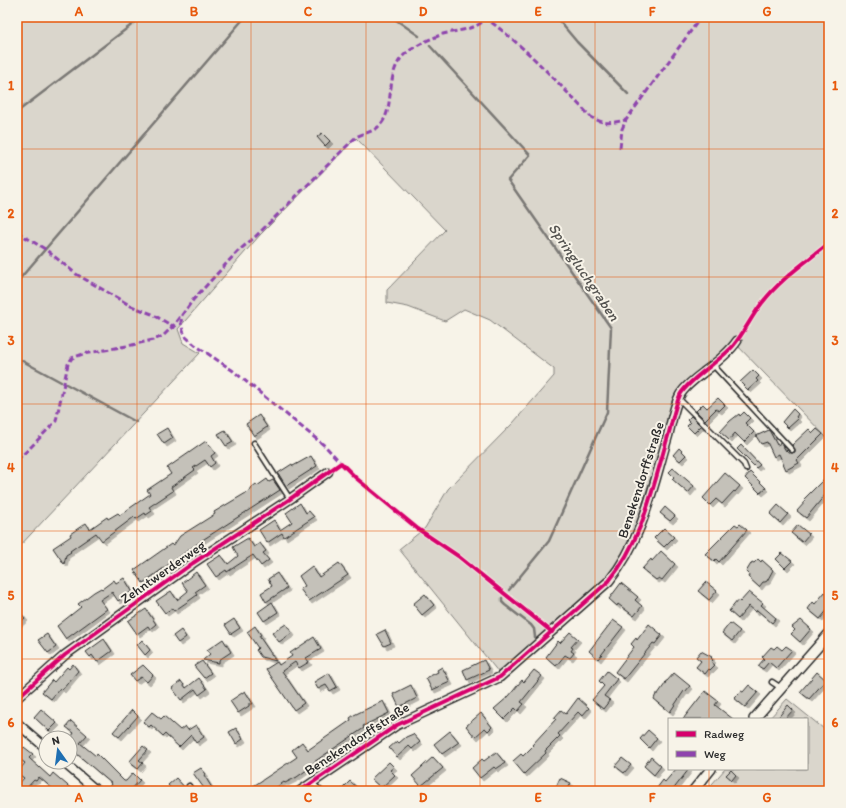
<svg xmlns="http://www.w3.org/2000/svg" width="846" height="808" font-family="Itim,sans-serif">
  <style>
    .green { fill: #dad6cc; stroke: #82807c }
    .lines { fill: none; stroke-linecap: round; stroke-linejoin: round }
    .stream { stroke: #7a7874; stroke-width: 2.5 }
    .building { fill: #c4c1b9; stroke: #2b2b2b; filter: url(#shadow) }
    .service-casing { stroke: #2b2b2b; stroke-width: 7 }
    .minor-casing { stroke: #2b2b2b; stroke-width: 11 }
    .tertiary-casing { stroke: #2b2b2b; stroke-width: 12 }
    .service { stroke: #f7f3e8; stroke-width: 4 }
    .minor { stroke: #f7f3e8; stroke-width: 8 }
    .tertiary { stroke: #f7f3e8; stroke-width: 9 }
    .quiet { stroke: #8e44ad; stroke-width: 3; stroke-dasharray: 6 3; stroke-linecap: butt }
    .cycleway-casing { stroke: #f7f3e8; stroke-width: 6 }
    .cycleway { stroke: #d6006c; stroke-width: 4 }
    .grid { fill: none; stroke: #e8590c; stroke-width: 1; stroke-opacity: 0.55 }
    .labels { text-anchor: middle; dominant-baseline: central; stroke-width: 4; stroke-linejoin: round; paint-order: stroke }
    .street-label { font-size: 14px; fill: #2b2b2b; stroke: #f7f3e8 }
    .water-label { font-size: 15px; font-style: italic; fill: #53524f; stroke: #f7f3e8 }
    .neatline { fill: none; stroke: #e8590c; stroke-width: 1.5 }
    .grid-label { font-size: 13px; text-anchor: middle; font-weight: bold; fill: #e8590c }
  </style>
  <defs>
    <filter id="shadow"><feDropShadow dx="3" dy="3" stdDeviation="0" flood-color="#0004"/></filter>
  </defs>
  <rect width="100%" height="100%" fill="#f7f3e8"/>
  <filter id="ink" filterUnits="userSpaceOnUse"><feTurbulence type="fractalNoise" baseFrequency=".025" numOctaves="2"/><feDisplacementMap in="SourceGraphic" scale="8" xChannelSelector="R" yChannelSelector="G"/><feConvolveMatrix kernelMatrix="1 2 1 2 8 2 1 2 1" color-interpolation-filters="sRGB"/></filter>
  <g filter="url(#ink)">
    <path class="green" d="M 17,17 L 829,17 L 829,440 L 733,341 L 717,358 L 676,396 L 633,535 L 621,561 L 606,578 L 547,633 L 499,673 L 399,549 L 425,528 L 448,489 L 513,423 L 554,376 L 554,369 L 490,320 L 464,309 L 445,321 L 408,307 L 387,303 L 387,290 L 445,230 L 356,138 L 260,235 L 178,329 L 183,343 L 200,353 L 17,549 Z
      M 787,699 L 829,733 L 829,791 L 706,791 L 725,769 L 807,769 L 807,719 L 769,719 Z"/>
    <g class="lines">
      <path class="stream" d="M 392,17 L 419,36
        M 556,17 L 577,42 L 628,94
        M 430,46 L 530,155 L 508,180 L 611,328 L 607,412 L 549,541 L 509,590
        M 17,112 L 142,17
        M 17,282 L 245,17
        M 17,358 L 61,382
        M 66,384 L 136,422
        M 502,598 L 502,602 L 505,605 L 531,625 L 534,629 L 535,637"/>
    </g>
    <path class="building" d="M 322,133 L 330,141 L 325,146 L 317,137 Z
      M 753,370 L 759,376 L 756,379 L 758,381 L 748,390 L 740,382 Z
      M 718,398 L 725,405 L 719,411 L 716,409 L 705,420 L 696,411 L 703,404 L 707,408 Z
      M 793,409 L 798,414 L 796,417 L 798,419 L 788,428 L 782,422 Z
      M 744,412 L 750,418 L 745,423 L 754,432 L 744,442 L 735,433 L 729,440 L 720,432 L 730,421 L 739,414 L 740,416 Z
      M 259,415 L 267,427 L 254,436 L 246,424 Z
      M 691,416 L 701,426 L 694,433 L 687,426 L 690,423 L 687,420 Z
      M 167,428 L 173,438 L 164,444 L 157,434 Z
      M 809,429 L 813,433 L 817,429 L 823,434 L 797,460 L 799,463 L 786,470 L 779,454 L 774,457 L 767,442 L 761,444 L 756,436 L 769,430 L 777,445 L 781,443 L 786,451 L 787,450 L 792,453 L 795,452 L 795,450 L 792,445 Z
      M 225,430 L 233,442 L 226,446 L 218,434 Z
      M 206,441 L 215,453 L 211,456 L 215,463 L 210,467 L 205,460 L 193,468 L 195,470 L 171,487 L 173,491 L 149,507 L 152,511 L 146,515 L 145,513 L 136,519 L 134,517 L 102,541 L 96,533 L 70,551 L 71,552 L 66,555 L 64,564 L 53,548 L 71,536 L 70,534 L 86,523 L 90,529 L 107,517 L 108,519 L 118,513 L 120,515 L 150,494 L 147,490 L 171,474 L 167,468 Z
      M 741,445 L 760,465 L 756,468 L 737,449 Z
      M 679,448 L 686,455 L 680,461 L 673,455 Z
      M 311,456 L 317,466 L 286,486 L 278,473 L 292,464 L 293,466 Z
      M 673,468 L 694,486 L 688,493 L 672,479 L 674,477 L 669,472 Z
      M 750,472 L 766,488 L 760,493 L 745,478 Z
      M 725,473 L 740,486 L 735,492 L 734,491 L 722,504 L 716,499 L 710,505 L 703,498 Z
      M 267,479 L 269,482 L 273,480 L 280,490 L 204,539 L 143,583 L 134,570 L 171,544 L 173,546 L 180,536 L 215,514 L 214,512 L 251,490 L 251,488 L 256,484 L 257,486 Z
      M 824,479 L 829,483 L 829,499 L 825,495 L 806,518 L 797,511 L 806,501 L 804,499 Z
      M 300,503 L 306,513 L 309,511 L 314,517 L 284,537 L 282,533 L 267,543 L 259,530 L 274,520 L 280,530 L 292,522 L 286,513 Z
      M 778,505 L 788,514 L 780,523 L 770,514 Z
      M 665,507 L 675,516 L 670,521 L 660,513 Z
      M 735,524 L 738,526 L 740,524 L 747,530 L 719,562 L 716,559 L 714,561 L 705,554 Z
      M 798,525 L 809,534 L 802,542 L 791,533 Z
      M 664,528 L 674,537 L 664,547 L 654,538 Z
      M 248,538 L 254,547 L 260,543 L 266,551 L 263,553 L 269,560 L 261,566 L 253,555 L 227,572 L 226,570 L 216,577 L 207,564 L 221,555 L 228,564 L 238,556 L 233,547 Z
      M 661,551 L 675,564 L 662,580 L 659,578 L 656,580 L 642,569 L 651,559 L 652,561 Z
      M 782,553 L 792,561 L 785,568 L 776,559 Z
      M 758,559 L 761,562 L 762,560 L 773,570 L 767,581 L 765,582 L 763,582 L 759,587 L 748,577 L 749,575 L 746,572 L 752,562 L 754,563 Z
      M 339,563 L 348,575 L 309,601 L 300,589 L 305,586 L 299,576 L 312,566 L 319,577 Z
      M 196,572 L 205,585 L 195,592 L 197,595 L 193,598 L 174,611 L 172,608 L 165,613 L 156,601 L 171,591 L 177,600 L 188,591 L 182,583 Z
      M 277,573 L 287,588 L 266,602 L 261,593 L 272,586 L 268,579 Z
      M 124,578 L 132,591 L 118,601 L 112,592 L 100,600 L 107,609 L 66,639 L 57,626 L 81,607 L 78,604 L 94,592 L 101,588 L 102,589 L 114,580 L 116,583 Z
      M 706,582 L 717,591 L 709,600 L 698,591 Z
      M 621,583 L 638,597 L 635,600 L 642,606 L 634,616 L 618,604 L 617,606 L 609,599 Z
      M 749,592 L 763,603 L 761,605 L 776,618 L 772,623 L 757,610 L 756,612 L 749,606 L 738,619 L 729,611 L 738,600 L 740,602 Z
      M 825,592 L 829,596 L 829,608 L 820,619 L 808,609 L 813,602 L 815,604 Z
      M 425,594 L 434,605 L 422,615 L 413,604 Z
      M 272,602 L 278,612 L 264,621 L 258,612 Z
      M 17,609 L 25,618 L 17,625 Z
      M 146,609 L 156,624 L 150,629 L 148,626 L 137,634 L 128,621 Z
      M 234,619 L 240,628 L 231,634 L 225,625 Z
      M 613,620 L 623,627 L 598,659 L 589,651 Z
      M 801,620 L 811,629 L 800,642 L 791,634 L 795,630 L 792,627 Z
      M 730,623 L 740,631 L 732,641 L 722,633 Z
      M 286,624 L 292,633 L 279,642 L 272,633 Z
      M 649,624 L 662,635 L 655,644 L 653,643 L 624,679 L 615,672 L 634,647 L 631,644 L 636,638 L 637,640 Z
      M 255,626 L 261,635 L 259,636 L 276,661 L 261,657 L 256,650 L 258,648 L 247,632 Z
      M 181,630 L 186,637 L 178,643 L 173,636 Z
      M 385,630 L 391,643 L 384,646 L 377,634 Z
      M 570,632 L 578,639 L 571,647 L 573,648 L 571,651 L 574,653 L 570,658 L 565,655 L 556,666 L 546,657 L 558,641 L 560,643 Z
      M 47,634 L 56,647 L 48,653 L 38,640 Z
      M 314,637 L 321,649 L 306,658 L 309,662 L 299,668 L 295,662 L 282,671 L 304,703 L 294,710 L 266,669 L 277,662 L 279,665 L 292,656 L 290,653 Z
      M 104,639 L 112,651 L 97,662 L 92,655 L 90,657 L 86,652 Z
      M 223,639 L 231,652 L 219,660 L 219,663 L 203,660 L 210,654 L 207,650 Z
      M 142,640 L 150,650 L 145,655 L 137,645 Z
      M 777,646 L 782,650 L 786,646 L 792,650 L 776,668 L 769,662 L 763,669 L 758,666 L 764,659 L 762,657 L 771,647 L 774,649 Z
      M 701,651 L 712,657 L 711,658 L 713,660 L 711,662 L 715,665 L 710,670 L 709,669 L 705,674 L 696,667 L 701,661 L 696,657 Z
      M 484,660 L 489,670 L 467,680 L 463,670 Z
      M 202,661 L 211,673 L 204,678 L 194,666 Z
      M 73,664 L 78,671 L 62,690 L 60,688 L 51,699 L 42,692 L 52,680 L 54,682 L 67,667 L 69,669 Z
      M 143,665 L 153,675 L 147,682 L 141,677 L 135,681 L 130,675 Z
      M 442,667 L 450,682 L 432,690 L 426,678 L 438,672 L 437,670 Z
      M 534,670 L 542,676 L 521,702 L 524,704 L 518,711 L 515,708 L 504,719 L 494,709 L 509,696 L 522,680 L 524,682 Z
      M 607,671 L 617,679 L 604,696 L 610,700 L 603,709 L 592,700 L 604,686 L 599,681 Z
      M 817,672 L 826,680 L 809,699 L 800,692 Z
      M 329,673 L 337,687 L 330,691 L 326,685 L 318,689 L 314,682 Z
      M 674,673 L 690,686 L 685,692 L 684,691 L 670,712 L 654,699 L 656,694 L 658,694 L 665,684 L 666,681 L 667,681 Z
      M 199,678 L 207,689 L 199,695 L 195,689 L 181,700 L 172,688 L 181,681 L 186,688 Z
      M 411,685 L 417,698 L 399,707 L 393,694 Z
      M 749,685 L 758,692 L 745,707 L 734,698 L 741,691 L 743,692 Z
      M 245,691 L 253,704 L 249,704 L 249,706 L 238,713 L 230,701 Z
      M 705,691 L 718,701 L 715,705 L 733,719 L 683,719 Z
      M 578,698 L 589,708 L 582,716 L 578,712 L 558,734 L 560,736 L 545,751 L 546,753 L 524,774 L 513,761 L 521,754 L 523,756 L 533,746 L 532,745 L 556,719 L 554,718 L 561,710 L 566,714 Z
      M 383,701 L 389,713 L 363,726 L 364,728 L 314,762 L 315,764 L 297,777 L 285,783 L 284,782 L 271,791 L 246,791 L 297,757 L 292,750 L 302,742 L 308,750 L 351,720 L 350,718 L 354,715 Z
      M 788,705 L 793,710 L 785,719 L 777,719 Z
      M 41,709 L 57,723 L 49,731 L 34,717 Z
      M 132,710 L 138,716 L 119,737 L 113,732 Z
      M 152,712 L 161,719 L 164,716 L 180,730 L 185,726 L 188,730 L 196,725 L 204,737 L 196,743 L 191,735 L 179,747 L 165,734 L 163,736 L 151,725 L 149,727 L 143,722 Z
      M 481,713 L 492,727 L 488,731 L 485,728 L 475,737 L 466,726 Z
      M 71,721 L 87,735 L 80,743 L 96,756 L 97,754 L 124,781 L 126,781 L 133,773 L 140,780 L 130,791 L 115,791 L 110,787 L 112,784 L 70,748 L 70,739 L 74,733 L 66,727 Z
      M 236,728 L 243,739 L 236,744 L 229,732 Z
      M 648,730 L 657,738 L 649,748 L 640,739 Z
      M 450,731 L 459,742 L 442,754 L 434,744 Z
      M 413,734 L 420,742 L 412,749 L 409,746 L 397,757 L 389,748 L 397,741 L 399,743 L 406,737 Z
      M 143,746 L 148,750 L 139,760 L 143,763 L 138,769 L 129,762 Z
      M 24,747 L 33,754 L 29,758 L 50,777 L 53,773 L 74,791 L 55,791 L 39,777 L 36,781 L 34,780 L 24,791 L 20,791 L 17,788 L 17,786 L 24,778 L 17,773 L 25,763 L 18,758 L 20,755 L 18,754 Z
      M 496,752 L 505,763 L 496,769 L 494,767 L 480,778 L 472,768 L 482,759 L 484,761 Z
      M 433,757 L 443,768 L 421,786 L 412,776 Z
      M 651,757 L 661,766 L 654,775 L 644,766 Z
      M 622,758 L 631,765 L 624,773 L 615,766 Z
      M 389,762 L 394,767 L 390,770 L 395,775 L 381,788 L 371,779 Z
      M 201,768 L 206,774 L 204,775 L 214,791 L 206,791 L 193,773 Z
      M 676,769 L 689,769 L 672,791 L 660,791 L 657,788 L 663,780 L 665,782 Z
      M 731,770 L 736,775 L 732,780 L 726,775 Z
      M 176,778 L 188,791 L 173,791 L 168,785 Z
      M 560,778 L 571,783 L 567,791 L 554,791 Z
      M 350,781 L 361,791 L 340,791 Z"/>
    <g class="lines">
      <g class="service-casing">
        <path id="service" d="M 713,365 L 792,450
          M 679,399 L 744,464 L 746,469
          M 254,443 L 290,499
          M 772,682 L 781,688
          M 312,783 L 321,791
          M 189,786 L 192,791
          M 577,791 L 581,791"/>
      </g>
      <g class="minor-casing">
        <path id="minor" d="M 17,698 L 65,655 L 193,563 L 290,499 L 328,472
          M 17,723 L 46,748
          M 63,762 L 97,791
          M 300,791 L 397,725 L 500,677 L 609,581 C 643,540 653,486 668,436 C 671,424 674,406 680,395 C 685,386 696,378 704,372 C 716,363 729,353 737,341"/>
      </g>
      <g class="tertiary-casing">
        <path id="tertiary" d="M 754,719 L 829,634
          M 693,791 L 711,769"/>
      </g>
      <use href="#service" class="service"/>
      <use href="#minor" class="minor"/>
      <use href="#tertiary" class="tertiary"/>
      <path class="quiet" d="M 484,17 C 524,45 557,82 591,117 C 605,125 610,123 626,120 L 701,17
        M 620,148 L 622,129 L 626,120
        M 17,232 L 45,249 L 76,274 L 131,306 L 152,314 L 176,328
        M 17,460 L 30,448 L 56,421 L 68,364 L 72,358 L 83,354 L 132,345 L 153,340 L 163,336 L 173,326 L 181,315
        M 343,465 L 325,446 L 232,370 L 195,345 L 186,337 L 183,331 L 181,322 L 182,315 L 193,300 L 237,252 L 255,237 L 356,137 C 364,133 372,132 378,127 C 397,111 383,74 405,54 C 416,45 430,39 443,34 C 458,30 478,30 487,17"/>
      <g class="cycleway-casing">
        <path id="cycleway" d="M 17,698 L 65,655 L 193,563 L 290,499 L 341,463 L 356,478 L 418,529 L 458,556 L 552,632
          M 300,791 L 397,725 L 500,677 L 609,581 C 643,540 653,486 668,436 C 672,423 674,408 680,395 C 688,380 720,361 733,346 C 744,333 751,317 762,303 C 780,279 806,262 829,243"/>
      </g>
      <use href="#cycleway" class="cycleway"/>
    </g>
  </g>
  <path class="grid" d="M 137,17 L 137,791M 251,17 L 251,791M 366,17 L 366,791M 480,17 L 480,791M 595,17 L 595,791M 709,17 L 709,719M 17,149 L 829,149M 17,277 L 829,277M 17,404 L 829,404M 17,531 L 829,531M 17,659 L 829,659M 709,769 L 709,791"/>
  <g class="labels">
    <g class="street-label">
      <text transform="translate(641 480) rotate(-72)">Benekendorffstraße</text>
      <text transform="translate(163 572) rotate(-35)">Zehntwerderweg</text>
      <text transform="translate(357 739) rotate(-33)">Benekendorffstraße</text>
    </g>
    <g class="water-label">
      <text transform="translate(584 272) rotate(56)">Springluchgraben</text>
    </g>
  </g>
  <rect width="846" height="808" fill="none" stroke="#f7f3e8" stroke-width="44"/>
  <rect x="668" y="718" width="140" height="52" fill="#f7f3e8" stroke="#a5a39c"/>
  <rect x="676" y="731" width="20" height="6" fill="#d6006c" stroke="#a5a39c"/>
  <text x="704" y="738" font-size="12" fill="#2b2b2b">Radweg</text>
  <rect x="676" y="751" width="20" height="6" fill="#8e44ad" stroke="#a5a39c"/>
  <text x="704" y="758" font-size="12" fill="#2b2b2b">Weg</text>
  <g transform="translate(58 750) rotate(346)"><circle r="19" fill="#f7f3e8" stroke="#a5a39c"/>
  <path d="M0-3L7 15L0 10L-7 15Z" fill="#1f6fb2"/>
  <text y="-6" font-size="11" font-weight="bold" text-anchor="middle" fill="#2b2b2b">N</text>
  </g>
  <rect x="22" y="22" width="802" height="764" class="neatline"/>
  <g class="grid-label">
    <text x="79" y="16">A</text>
    <text x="194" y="16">B</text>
    <text x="308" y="16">C</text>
    <text x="423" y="16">D</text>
    <text x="538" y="16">E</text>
    <text x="652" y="16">F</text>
    <text x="767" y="16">G</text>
    <text x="11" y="90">1</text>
    <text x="835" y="90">1</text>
    <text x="11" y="218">2</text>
    <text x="835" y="218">2</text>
    <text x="11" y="345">3</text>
    <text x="835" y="345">3</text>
    <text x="11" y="472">4</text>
    <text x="835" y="472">4</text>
    <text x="11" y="600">5</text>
    <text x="835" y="600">5</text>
    <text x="11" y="727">6</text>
    <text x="835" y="727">6</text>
    <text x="79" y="802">A</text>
    <text x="194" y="802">B</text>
    <text x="308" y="802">C</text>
    <text x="423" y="802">D</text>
    <text x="538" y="802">E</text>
    <text x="652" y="802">F</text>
    <text x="767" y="802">G</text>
  </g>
</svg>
